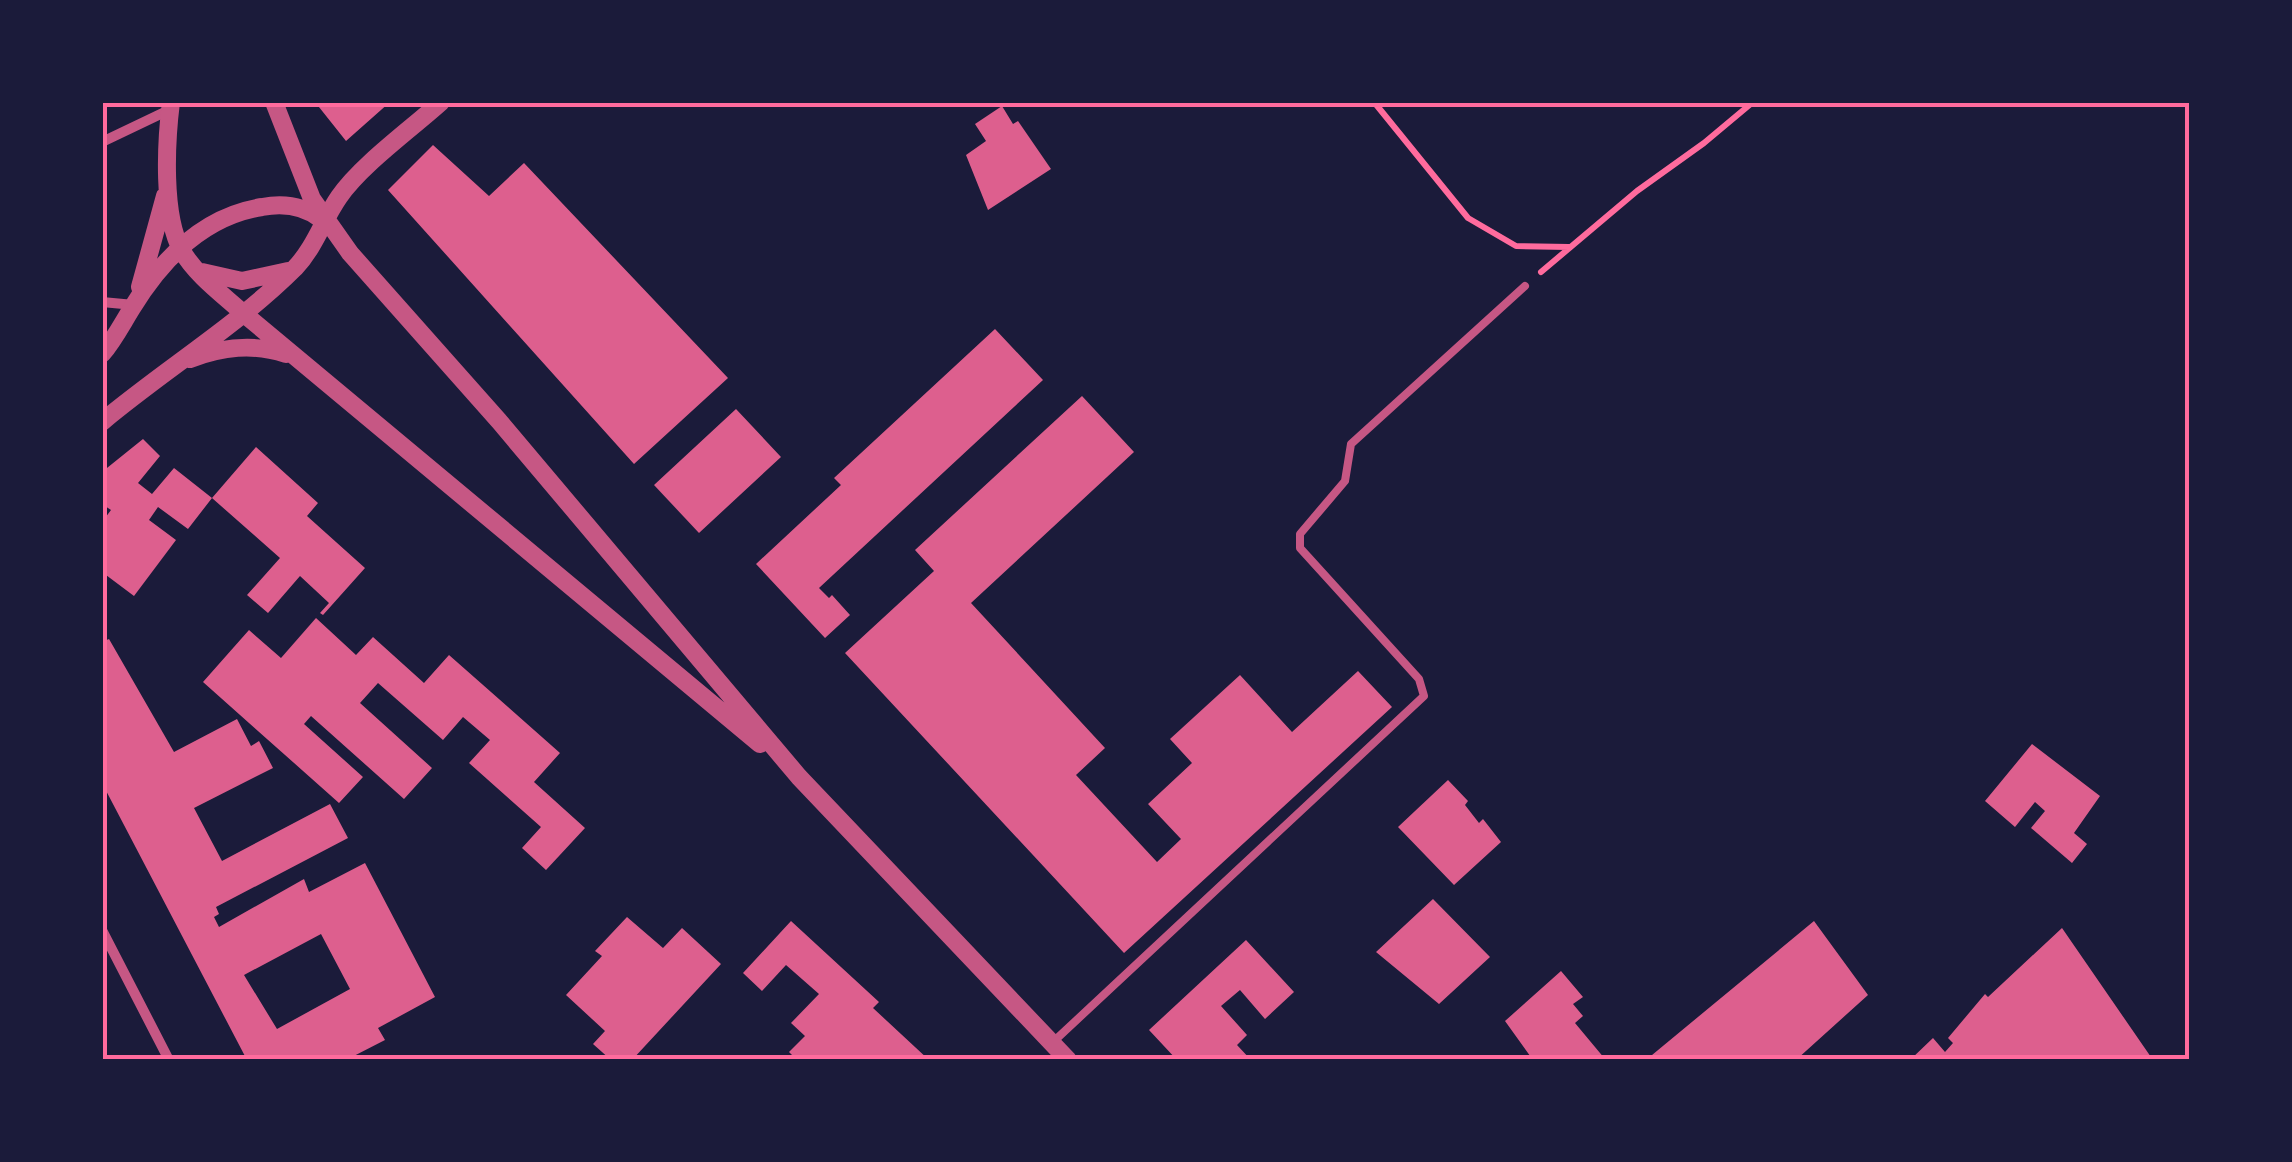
<svg xmlns="http://www.w3.org/2000/svg" width="2292" height="1162" font-family="'Fira Sans Condensed',sans-serif">
  <style>
    .building { fill: #dd5f8e; fill-rule: evenodd }
    .lines { fill: none; stroke-linecap: round; stroke-linejoin: round }
    .path { stroke: #ff6b9d; stroke-width: 6 }
    .service { stroke: #c65784; stroke-width: 8 }
    .minor { stroke: #c65784; stroke-width: 10 }
    .tertiary { stroke: #c65784; stroke-width: 18 }
    .neatline { fill: none; stroke: #ff6b9d; stroke-width: 4 }
  </style>
  <rect width="100%" height="100%" fill="#1b1b3a"/>
  <path class="building" d="M 315,102 L 390,102 L 346,141 Z
    M 1002,106 L 1013,124 L 1018,121 L 1051,169 L 988,210 L 966,155 L 986,141 L 975,124 Z
    M 433,145 L 489,196 L 524,163 L 728,378 L 634,464 L 388,190 Z
    M 995,329 L 1043,380 L 819,588 L 829,598 L 832,595 L 850,615 L 825,638 L 756,564 L 841,485 L 834,478 Z
    M 1082,396 L 1134,452 L 971,603 L 1105,748 L 1076,775 L 1157,862 L 1181,839 L 1148,804 L 1192,763 L 1170,739 L 1240,675 L 1292,732 L 1358,671 L 1392,707 L 1124,953 L 845,653 L 934,571 L 915,550 Z
    M 736,409 L 781,457 L 699,533 L 654,485 Z
    M 143,439 L 160,456 L 138,483 L 152,494 L 174,468 L 212,498 L 256,447 L 318,503 L 307,516 L 365,568 L 323,615 L 320,613 L 329,603 L 300,576 L 268,613 L 247,595 L 280,558 L 212,498 L 188,529 L 158,507 L 149,520 L 176,540 L 134,596 L 102,572 L 102,522 L 111,510 L 102,504 L 102,472 Z
    M 316,618 L 356,655 L 373,637 L 424,683 L 449,655 L 560,753 L 534,782 L 585,828 L 546,870 L 522,848 L 541,827 L 469,763 L 490,740 L 463,717 L 443,740 L 378,683 L 360,703 L 432,768 L 404,799 L 311,716 L 304,724 L 363,777 L 339,803 L 203,682 L 249,630 L 281,658 Z
    M 109,639 L 174,752 L 237,719 L 251,746 L 259,741 L 273,768 L 194,808 L 222,861 L 330,804 L 348,838 L 216,907 L 219,914 L 214,917 L 219,927 L 304,879 L 309,892 L 365,863 L 435,997 L 378,1028 L 385,1040 L 346,1060 L 247,1060 L 102,783 L 102,642 ZM 321,934 L 350,989 L 277,1029 L 244,975 Z
    M 2032,744 L 2100,796 L 2074,833 L 2087,844 L 2072,863 L 2031,828 L 2045,811 L 2035,802 L 2015,827 L 1985,801 Z
    M 1448,780 L 1468,801 L 1465,805 L 1479,823 L 1483,819 L 1501,842 L 1454,885 L 1398,827 Z
    M 1433,899 L 1490,957 L 1439,1004 L 1376,952 Z
    M 627,917 L 663,948 L 682,928 L 721,964 L 632,1060 L 611,1060 L 593,1044 L 605,1031 L 566,995 L 602,956 L 595,951 Z
    M 791,921 L 879,1002 L 873,1008 L 929,1060 L 797,1060 L 789,1052 L 805,1036 L 791,1023 L 819,994 L 786,965 L 762,991 L 743,973 Z
    M 1814,921 L 1868,995 L 1796,1060 L 1646,1060 Z
    M 2062,928 L 2153,1060 L 1910,1060 L 1933,1038 L 1945,1052 L 1953,1043 L 1948,1038 L 1985,994 L 1988,997 Z
    M 1246,940 L 1294,992 L 1265,1019 L 1240,990 L 1221,1006 L 1247,1035 L 1237,1045 L 1251,1060 L 1177,1060 L 1149,1030 Z
    M 1561,971 L 1583,997 L 1573,1004 L 1583,1016 L 1575,1023 L 1605,1059 L 1610,1055 L 1613,1060 L 1533,1060 L 1505,1021 Z"/>
  <g class="lines">
    <path class="path" d="M 1374,102 L 1468,218 L 1516,246 L 1569,247
      M 1541,272 L 1637,191 L 1704,143 L 1753,102"/>
    <path class="service" d="M 1052,1043 L 1424,696 L 1419,679 L 1300,548 L 1300,534 L 1345,481 L 1351,444 L 1525,286"/>
    <path class="minor" d="M 102,142 L 169,110
      M 102,302 L 134,305
      M 102,930 L 169,1060"/>
    <path class="tertiary" d="M 171,102 C 166,142 162,216 182,251 C 196,275 222,294 243,313 L 760,744
      M 274,102 L 312,199 L 350,253 L 499,421 L 799,777 L 1068,1060
      M 202,272 L 242,281 L 288,271
      M 140,287 L 165,196
      M 102,354 C 114,340 122,324 132,308 C 162,259 204,216 262,207 C 283,203 304,206 321,219
      M 190,359 C 222,347 253,343 286,354
      M 102,422 C 164,370 238,325 295,268 C 315,247 323,220 339,197 C 361,165 411,129 441,102"/>
  </g>
  <rect width="2292" height="1162" fill="none" stroke="#1b1b3a" stroke-width="210"/>
  <rect x="105" y="105" width="2082" height="952" class="neatline"/>
</svg>
